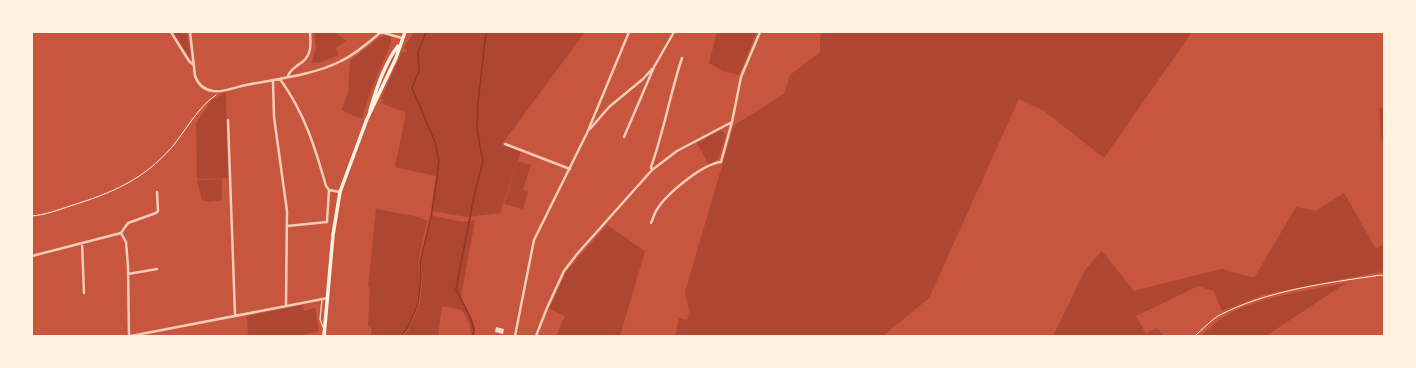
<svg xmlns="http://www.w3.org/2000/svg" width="1416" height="368" font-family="'Roboto Serif',serif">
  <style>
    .green { fill: #ae4732 }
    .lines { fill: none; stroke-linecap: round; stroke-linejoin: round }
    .stream { stroke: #8f3625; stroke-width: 1.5 }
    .building { fill: #f7dbc8 }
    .path { stroke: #fff3e0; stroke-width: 1 }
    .service { stroke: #f1ccb7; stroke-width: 1.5 }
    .minor { stroke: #f1ccb7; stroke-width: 2.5 }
    .secondary { stroke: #fff3e0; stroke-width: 3.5 }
  </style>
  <rect width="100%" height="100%" fill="#c8553d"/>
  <path class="green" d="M 173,32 L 187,32 L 191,58 L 189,57 Z
    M 314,32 L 339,32 L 337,34 L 346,41 L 336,48 L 339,55 L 322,62 L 311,63 L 316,49 Z
    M 414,32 L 585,32 L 502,144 L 521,152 L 500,213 L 467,217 L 431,211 L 436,176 L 395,167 L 406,113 L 381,103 L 384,100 L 381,99 L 402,52 L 406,53 L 407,50 L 404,48 C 406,42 411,39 414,32 Z
    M 717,32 L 751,32 L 756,34 L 739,75 L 725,72 L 709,63 Z
    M 823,32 L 1192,32 L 1104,158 L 1044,111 L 1019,99 L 929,298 L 883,336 L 675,336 L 679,318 L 687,320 L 689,312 L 685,292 L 733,128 L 736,124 L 784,94 L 790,75 L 820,52 L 820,35 Z
    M 386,35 L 391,37 L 391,43 L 371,90 L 362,119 L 341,110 L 348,94 L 350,61 L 380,37 Z
    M 226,92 L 228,178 L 197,179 L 196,123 L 212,100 Z
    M 1379,108 L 1384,108 L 1384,141 L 1382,143 Z
    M 721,130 L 726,135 L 718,159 L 709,165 L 697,143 Z
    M 518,161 L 531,165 L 523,190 L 528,192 L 523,209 L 504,204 Z
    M 222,179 L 222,200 L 210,202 L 202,200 L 197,180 Z
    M 1344,193 L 1376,249 L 1384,244 L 1384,271 L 1263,295 L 1222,311 L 1214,291 L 1198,286 L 1136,316 L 1146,334 L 1157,328 L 1164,336 L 1053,336 L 1085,270 L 1102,251 L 1134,291 L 1222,269 L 1254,278 L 1296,207 L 1316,211 Z
    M 376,209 L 419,217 L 427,221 L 418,263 L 420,277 L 417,302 L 407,327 L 399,336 L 370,336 L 372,329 L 368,326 L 370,287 L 368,287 Z
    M 431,215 L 462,222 L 475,220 L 461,297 L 472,319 L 475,329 L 475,336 L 471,336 L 470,325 L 462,310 L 442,306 L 438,336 L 402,336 L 408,331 L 420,303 L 423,277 L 421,263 Z
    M 607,225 L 645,251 L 620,336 L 556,336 L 565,316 L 549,309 L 566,272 Z
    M 1346,283 L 1266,336 L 1201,336 C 1207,331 1213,324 1219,320 C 1253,297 1307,291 1346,283 Z
    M 303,305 L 304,311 L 315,308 L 319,331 L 298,336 L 248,336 L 247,316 Z"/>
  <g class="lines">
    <path class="stream" d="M 401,336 L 408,327 L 418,303 L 421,277 L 420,263 L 432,212 L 439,162 L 435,142 L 412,88 L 419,71 L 418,52 L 426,32
      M 473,336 L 474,330 L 471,319 L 456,289 L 475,192 L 483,162 L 477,128 L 478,103 L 486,32"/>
  </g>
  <path class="building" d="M 496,327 L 504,329 L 503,334 L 495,332 Z"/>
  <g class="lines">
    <path class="path" d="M 32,216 C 45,215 58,210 70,206 C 112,193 143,180 172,147 C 186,130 198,107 216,95
      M 1195,336 C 1202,330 1210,321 1218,316 C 1267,290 1327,283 1381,275 L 1384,276"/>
    <path class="service" d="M 322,300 L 320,319 L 323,327"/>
    <path class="minor" d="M 171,32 L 189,61 L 194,65
      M 190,32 L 195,76 C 198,84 204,90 213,91 C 223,93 235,87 246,85 C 276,79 314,75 341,61 C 356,54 368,43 381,32
      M 379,33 L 384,33 L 402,38
      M 288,76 C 290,70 293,69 298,65 C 312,57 311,46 310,32
      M 280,79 C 304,112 315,147 326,186 L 329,190 L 340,192
      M 273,81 L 274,117 L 287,211 L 286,305
      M 228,120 L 235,315
      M 590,129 L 609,107 L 643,79 L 652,69
      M 624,137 L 654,67 L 674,32
      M 505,144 L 570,169
      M 652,170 L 651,167 C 664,131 670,94 682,58
      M 651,223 C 653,219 654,214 656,211 C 665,195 702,164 721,162 L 732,122 L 741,77 L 760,32
      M 287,226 L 327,222 L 329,190
      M 121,233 L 126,242 L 128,266 L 129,336
      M 82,243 L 84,293
      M 32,256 L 121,233 L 128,223 L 156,213 L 158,211 L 157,192
      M 128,274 L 157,269
      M 131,336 L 328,298
      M 515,336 L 534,240 L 587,133 L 629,32
      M 536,336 L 547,308 L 564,271 L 577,254 L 652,170 L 677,151 L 732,122"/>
    <path class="secondary" d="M 370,111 C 376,89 384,64 398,46
      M 324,336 L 333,235 L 340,192 L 367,119 L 396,58 L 405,32"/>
  </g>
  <rect width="1416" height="368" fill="none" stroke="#fff3e0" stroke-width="66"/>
</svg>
